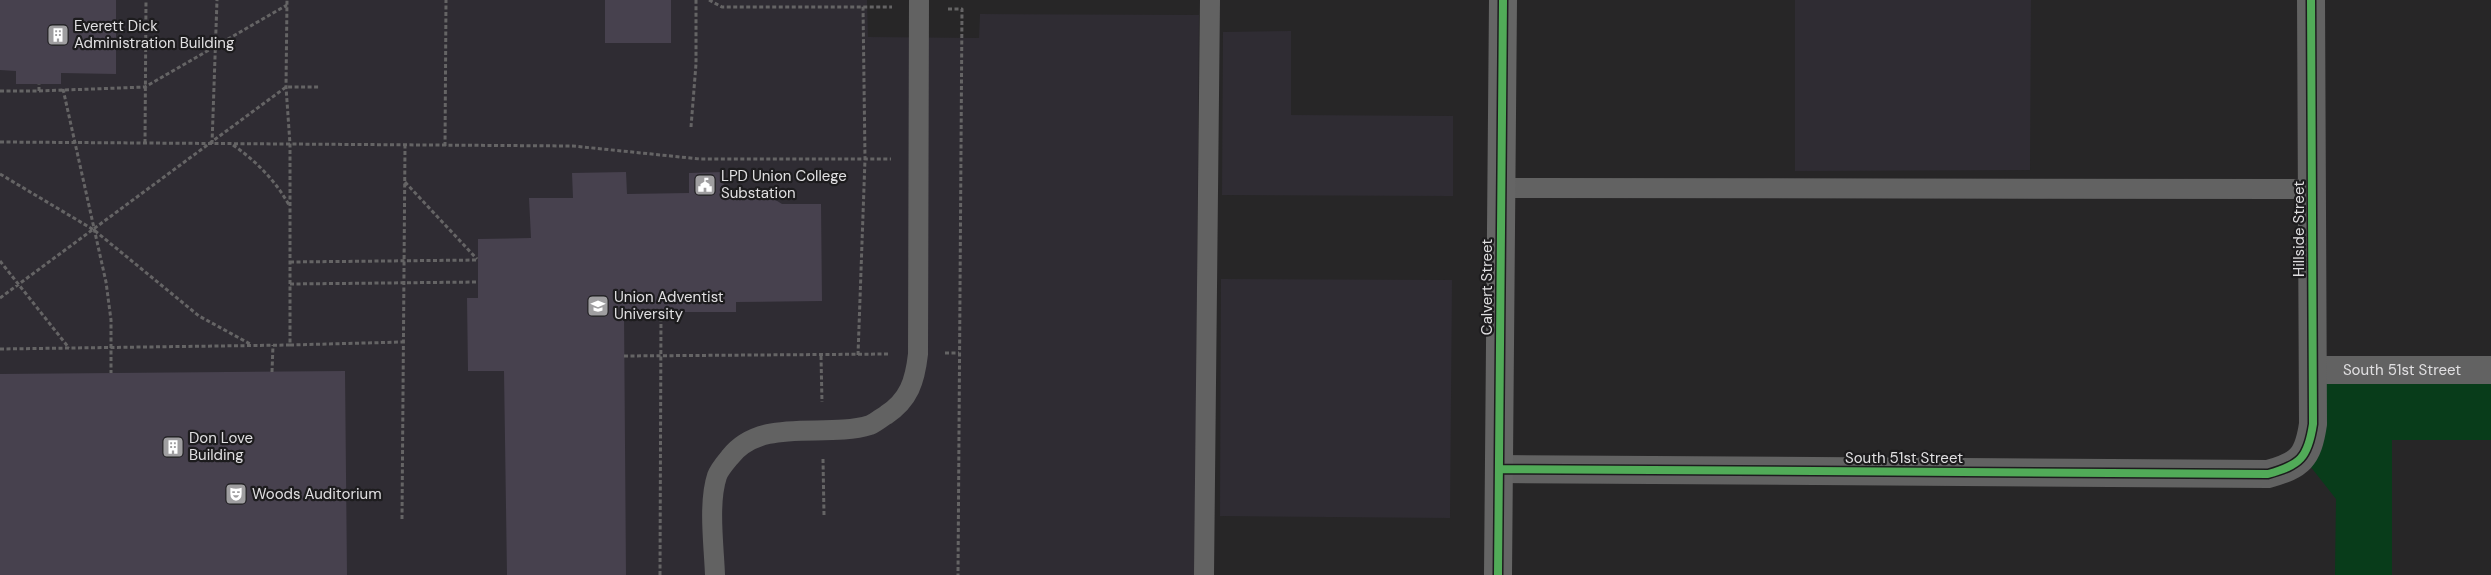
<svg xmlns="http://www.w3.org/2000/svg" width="2491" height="575" font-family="'DM Sans',sans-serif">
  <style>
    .built { fill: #2f2c33 }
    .green { fill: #083c1a }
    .building { fill: #47414e }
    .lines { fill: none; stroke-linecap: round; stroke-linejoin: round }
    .path { stroke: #656465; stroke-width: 3; stroke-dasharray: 4 2.5; stroke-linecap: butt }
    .lane { stroke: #626262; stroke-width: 20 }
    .street { stroke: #626262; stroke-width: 28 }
    .secondary { stroke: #656565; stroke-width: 28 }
    .cycleway-casing { stroke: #1d1c1e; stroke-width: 11 }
    .cycleway { stroke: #51ab58; stroke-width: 8 }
    .labels { text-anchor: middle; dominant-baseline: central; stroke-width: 4.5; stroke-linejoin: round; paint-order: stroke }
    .poi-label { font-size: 15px; fill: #e0dfe1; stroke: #1d1c1e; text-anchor: start }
    .street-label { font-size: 15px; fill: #e0dfe1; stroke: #1d1c1e }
  </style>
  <rect width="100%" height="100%" fill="#272627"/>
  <path class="built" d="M 0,0 L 867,0 L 868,37 L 979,38 L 980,14 L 1199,15 L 1195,575 L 0,575 Z
    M 1795,0 L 2031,0 L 2030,170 L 1795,171 Z
    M 1291,31 L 1291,115 L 1453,116 L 1453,196 L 1222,195 L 1223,32 Z
    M 1221,279 L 1452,280 L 1450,518 L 1220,516 Z"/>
  <path class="green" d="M 2313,370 L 2491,370 L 2491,440 L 2392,440 L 2392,575 L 2335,575 L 2336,499 L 2303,457 Z"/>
  <path class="building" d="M 0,0 L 116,0 L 116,74 L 61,73 L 61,84 L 16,84 L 16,71 L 0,70 Z
    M 605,0 L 671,0 L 671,43 L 605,43 Z
    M 626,172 L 627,194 L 689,193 L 689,173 L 723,172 L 724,193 L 763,192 L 782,204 L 821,204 L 822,301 L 736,302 L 736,312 L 624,312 L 626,575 L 507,575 L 504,371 L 468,371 L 467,298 L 478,298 L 478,239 L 531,238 L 529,198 L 573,198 L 572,173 Z
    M 345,371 L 347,575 L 0,575 L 0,374 Z"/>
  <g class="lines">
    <path class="path" d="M 709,0 L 722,7 L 892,7
      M 948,9 L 962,9 L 958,575
      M 63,89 L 106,282 L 111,320 L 111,373
      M 0,91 L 39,91 L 39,84
      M 39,91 L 145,87 L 287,5
      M 691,127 L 696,64 L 696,0
      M 0,142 L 573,146 L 700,159 L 891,159
      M 145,143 L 146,0
      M 212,144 L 217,0
      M 233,145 C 256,161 275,180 289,205
      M 445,146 L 446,0
      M 0,174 L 94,230 L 199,316 L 252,345
      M 405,182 L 477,259
      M 0,261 L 69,348
      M 290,262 L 478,260
      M 290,284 L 478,282
      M 0,298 L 286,87 L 320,87
      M 290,345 L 402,342
      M 0,349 L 290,345 L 290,144 L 286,87 L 287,0
      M 945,353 L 959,353
      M 858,355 L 865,159 L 863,6
      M 624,356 L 889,354
      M 821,356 L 822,402
      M 272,372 L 273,345
      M 823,459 L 824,515
      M 402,519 L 405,145
      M 660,575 L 661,312"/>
    <path class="lane" d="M 1502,188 L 2312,189
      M 715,575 C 714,547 708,503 717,476 C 719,470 725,463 730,457 C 762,416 825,439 870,425 C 875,423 881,418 886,415 C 909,400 915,381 918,354 L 919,0
      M 1204,575 L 1210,0"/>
    <g class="street">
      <path id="s1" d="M 2313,370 L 2491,370"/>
      <path d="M 1500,469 L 2268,474 C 2300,465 2308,458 2313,424 L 2311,0"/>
    </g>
    <path class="secondary" d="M 1498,575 L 1503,0"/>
    <g class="cycleway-casing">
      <path id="cycleway" d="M 1500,469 L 2268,474 C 2300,465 2308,458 2313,424 L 2311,0
        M 1498,575 L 1503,0"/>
    </g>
    <use href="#cycleway" class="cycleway"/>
  </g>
  <defs>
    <g id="building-square" transform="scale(1.125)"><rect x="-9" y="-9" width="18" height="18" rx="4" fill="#9f9ea0" stroke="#1d1c1e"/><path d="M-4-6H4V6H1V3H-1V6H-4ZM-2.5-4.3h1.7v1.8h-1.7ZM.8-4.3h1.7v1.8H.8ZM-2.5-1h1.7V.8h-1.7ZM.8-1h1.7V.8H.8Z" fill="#fff"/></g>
    <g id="civic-square" transform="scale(1.125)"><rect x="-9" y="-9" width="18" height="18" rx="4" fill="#9f9ea0" stroke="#1d1c1e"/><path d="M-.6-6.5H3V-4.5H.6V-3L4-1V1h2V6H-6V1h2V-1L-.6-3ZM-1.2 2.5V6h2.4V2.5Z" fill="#fff"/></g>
    <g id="university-square" transform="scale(1.125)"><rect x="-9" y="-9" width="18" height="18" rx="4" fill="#9f9ea0" stroke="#1d1c1e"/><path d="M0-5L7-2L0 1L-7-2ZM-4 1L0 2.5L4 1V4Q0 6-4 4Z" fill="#fff"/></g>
    <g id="theatre-square" transform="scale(1.125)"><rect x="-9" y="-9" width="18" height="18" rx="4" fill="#9f9ea0" stroke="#1d1c1e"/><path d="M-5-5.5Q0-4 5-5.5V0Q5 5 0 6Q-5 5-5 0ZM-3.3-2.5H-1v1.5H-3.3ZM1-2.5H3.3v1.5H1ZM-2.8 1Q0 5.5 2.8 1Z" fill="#fff"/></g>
  </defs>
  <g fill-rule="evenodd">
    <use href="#building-square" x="58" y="35"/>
    <use href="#civic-square" x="705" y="185"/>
    <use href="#university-square" x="598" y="306"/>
    <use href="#building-square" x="173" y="447"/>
    <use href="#theatre-square" x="236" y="494"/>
  </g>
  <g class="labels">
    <g class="poi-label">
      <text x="74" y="26">Everett Dick<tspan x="74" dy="17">Administration Building</tspan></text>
      <text x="721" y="176">LPD Union College<tspan x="721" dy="17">Substation</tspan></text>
      <text x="614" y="297">Union Adventist<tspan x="614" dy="17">University</tspan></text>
      <text x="189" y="438">Don Love<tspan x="189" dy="17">Building</tspan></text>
      <text x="252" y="494">Woods Auditorium</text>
    </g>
    <g class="street-label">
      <text transform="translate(2299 229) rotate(-90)">Hillside Street</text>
      <text transform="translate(1487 287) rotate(-90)">Calvert Street</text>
      <text stroke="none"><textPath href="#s1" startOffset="89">South 51st Street</textPath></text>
      <text x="1904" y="458">South 51st Street</text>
    </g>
  </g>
</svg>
